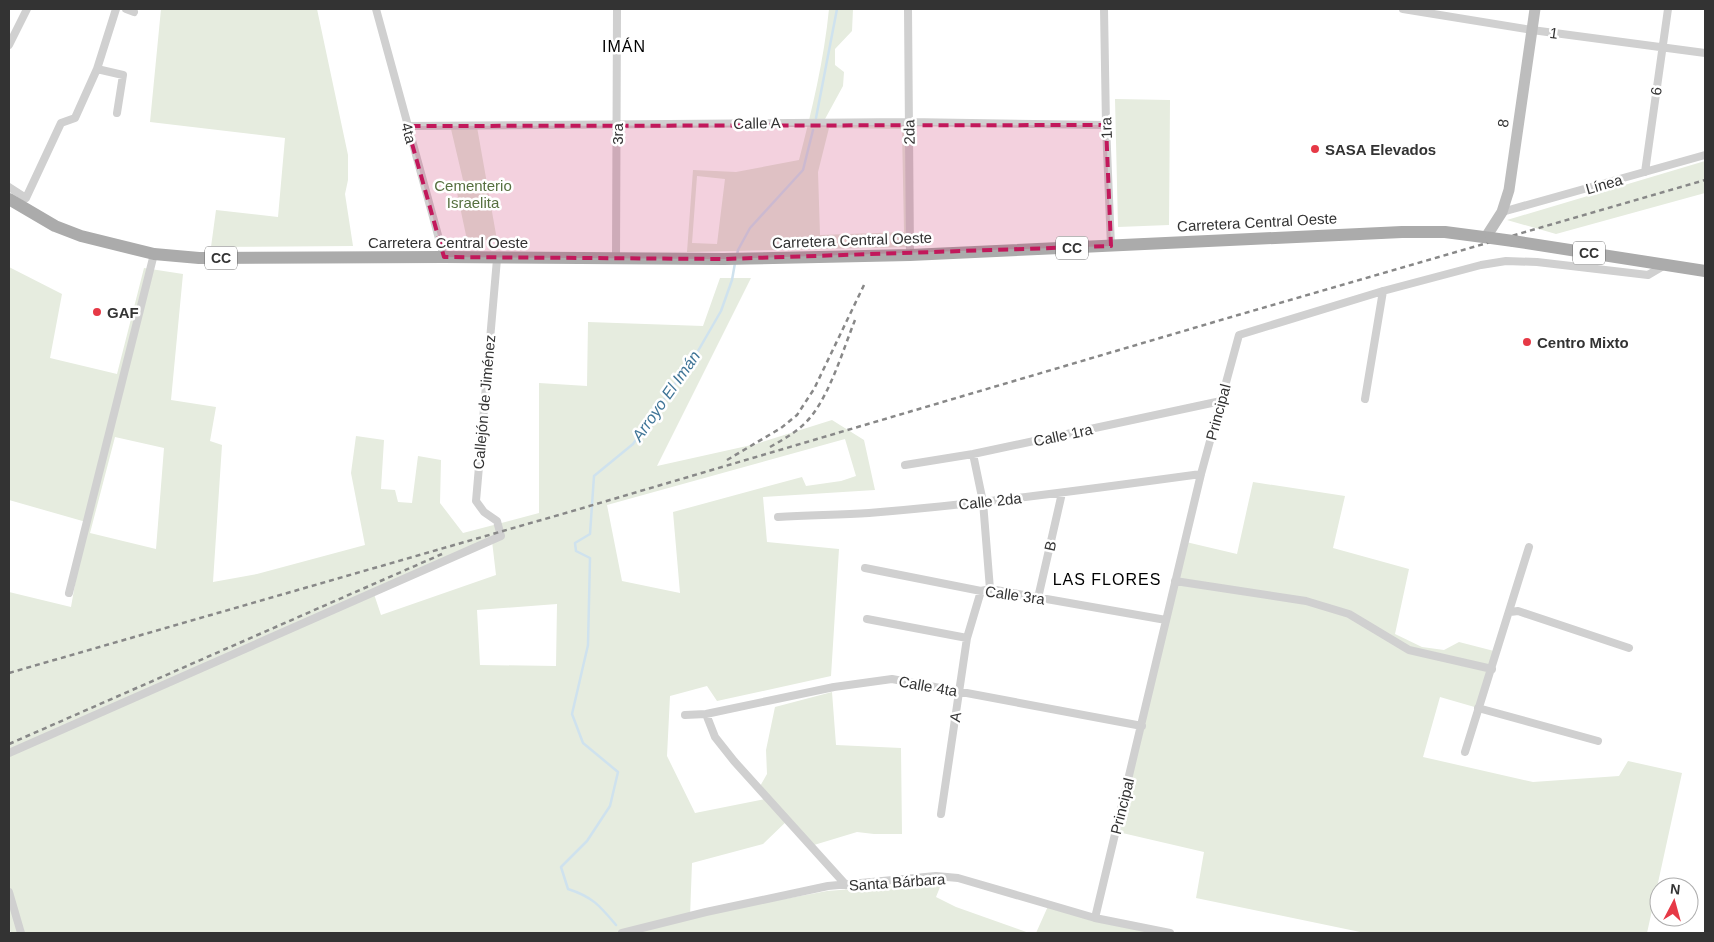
<svg xmlns="http://www.w3.org/2000/svg" width="1714" height="942" font-family="Arial,sans-serif">
  <style>
    .green { fill: #e6ecdf; fill-rule: evenodd }
    .lines { fill: none; stroke-linecap: round; stroke-linejoin: round }
    .stream { stroke: #cfe2ee; stroke-width: 2.5 }
    .street { stroke: #d0d0d0; stroke-width: 8 }
    .secondary { stroke: #bdbdbd; stroke-width: 11 }
    .primary { stroke: #ababab; stroke-width: 12 }
    .rail { stroke: #888; stroke-width: 2.5; stroke-dasharray: 5 4; stroke-linecap: butt }
    .primary-bridge { stroke: #ababab; stroke-width: 12 }
    .marked { fill: #c2185b; fill-opacity: 0.2; stroke: #c2185b; stroke-width: 4; stroke-dasharray: 10 6; stroke-linejoin: round }
    .poi-dot { fill: #e63946; stroke: #fff; stroke-width: 2 }
    .labels { text-anchor: middle; dominant-baseline: central; stroke-width: 5; stroke-linejoin: round; paint-order: stroke }
    .shield { fill: #fff; stroke: #707070; stroke-width: 1 }
    .shield-label { font-size: 14px; font-weight: bold; fill: #333 }
    .street-label { font-size: 15px; fill: #333; stroke: #fff }
    .poi-label { font-size: 15px; font-weight: bold; fill: #333; stroke: #fff; text-anchor: start }
    .park-label { font-size: 15px; fill: #56703f; stroke: #fff }
    .neighbourhood-label { font-size: 16px; letter-spacing: 1px; fill: #000; stroke: #fff }
    .water-label { font-size: 16px; font-style: italic; fill: #3f7597; stroke: #fff }
  </style>
  <rect width="100%" height="100%" fill="#fff"/>
  <path class="green" d="M 161,9 L 317,9 L 348,155 L 348,180 L 345,194 L 353,246 L 211,247 L 216,210 L 278,217 L 285,138 L 150,122 Z
    M 829,9 L 853,9 L 852,31 L 835,49 L 835,65 L 844,72 L 843,86 L 825,119 L 910,119 L 912,247 L 687,252 L 693,170 L 736,172 L 799,160 C 812,110 824,60 829,9 ZM 829,128 L 902,129 L 904,232 L 820,235 L 818,172 ZM 697,176 L 725,179 L 717,244 L 692,243 Z
    M 1115,99 L 1170,100 L 1169,225 L 1118,227 Z
    M 477,127 L 497,240 L 467,240 L 455,183 L 463,180 L 451,129 Z
    M 1705,161 L 1705,193 L 1556,234 L 1507,220 Z
    M 9,267 L 62,294 L 50,358 L 117,374 L 144,268 L 183,274 L 171,400 L 216,407 L 210,441 L 222,445 L 213,582 L 257,574 L 365,545 L 351,473 L 356,436 L 384,440 L 381,489 L 395,490 L 398,502 L 412,503 L 418,456 L 441,460 L 440,503 L 463,533 L 539,513 L 539,383 L 587,386 L 588,322 L 703,326 L 720,278 L 751,278 L 657,466 L 756,444 L 832,420 L 864,440 L 875,490 L 763,497 L 767,542 L 839,549 L 831,676 L 717,701 L 707,686 L 670,696 L 667,756 L 695,813 L 770,798 L 759,788 L 767,774 L 766,750 L 775,707 L 832,692 L 836,745 L 901,748 L 902,834 L 874,834 L 857,832 L 814,845 L 790,818 L 763,844 L 692,863 L 690,917 L 827,891 L 942,882 L 936,897 L 956,907 L 1029,933 L 11,933 L 9,927 L 9,592 L 71,607 L 86,522 L 9,500 ZM 115,437 L 164,448 L 156,549 L 90,533 ZM 845,439 L 856,476 L 841,481 L 806,486 L 802,477 L 673,512 L 680,593 L 622,581 L 607,505 ZM 492,541 L 496,575 L 381,615 L 374,594 ZM 557,604 L 556,666 L 480,665 L 477,610 Z
    M 1253,482 L 1345,496 L 1333,548 L 1409,569 L 1395,634 L 1422,647 L 1444,650 L 1459,642 L 1494,651 L 1478,708 L 1440,697 L 1423,757 L 1533,782 L 1619,776 L 1628,761 L 1682,773 L 1647,933 L 1365,933 L 1196,898 L 1204,852 L 1118,832 L 1186,542 L 1237,554 Z
    M 1049,904 L 1170,933 L 1036,933 Z"/>
  <g class="lines">
    <path class="stream" d="M 816,118 L 837,9
      M 737,255 L 738,250 L 750,228 L 803,170 L 813,130
      M 616,925 C 600,906 593,897 568,889 L 561,867 L 587,841 L 610,806 L 618,772 L 583,743 L 572,714 L 588,645 L 590,558 L 576,551 L 575,543 L 590,534 L 594,476 L 633,444 L 698,351 L 721,311 L 732,280 L 735,263"/>
    <path class="street" d="M 126,9 L 134,12
      M 376,9 L 444,257
      M 908,9 L 910,255
      M 1104,9 L 1106,125 L 1111,246
      M 1403,9 L 1532,30 L 1705,53
      M 9,45 L 27,9
      M 97,69 L 123,75 L 117,113
      M 407,126 L 909,122 L 1106,125
      M 1645,172 L 1668,9
      M 9,187 L 26,198 L 61,123 L 75,118 L 97,69 L 116,9
      M 1502,212 L 1705,155
      M 616,259 L 617,9
      M 1365,399 L 1383,291
      M 973,454 L 983,502 L 990,589
      M 905,465 L 973,454 L 1221,401
      M 778,517 C 809,515 839,515 869,513 C 980,504 1091,489 1201,474
      M 865,568 L 981,591 L 990,589 L 1166,620
      M 1175,581 L 1306,601 L 1349,614 L 1409,650 L 1492,669
      M 69,593 L 154,254
      M 1038,598 L 1062,493
      M 1510,612 L 1518,611 L 1629,648
      M 867,619 L 967,638
      M 1478,708 L 1598,741
      M 706,714 L 715,737 L 734,761 L 846,885
      M 685,715 L 706,714 L 834,687 L 892,679 L 1142,726
      M 1465,752 L 1529,547
      M 9,753 L 501,536 L 497,521 L 484,512 L 476,501 L 497,259
      M 941,814 L 967,638 L 981,591
      M 9,892 L 21,933
      M 1095,918 L 1201,474 L 1239,335 L 1383,291 L 1481,265 L 1506,261 L 1537,262 L 1648,275 L 1665,265
      M 622,933 L 706,912 L 828,886 L 936,876 L 958,878 L 1095,918 L 1170,933"/>
    <path class="secondary" d="M 1486,237 L 1502,212 L 1509,190 L 1535,9"/>
    <path class="primary" d="M 9,199 L 55,226 L 81,236 L 154,254 L 199,258 L 444,257 L 724,259 L 910,255 L 1402,232 L 1445,232 L 1491,238
      M 1513,241 L 1705,271"/>
    <path class="rail" d="M 770,447 C 786,438 802,429 813,414 C 832,388 843,350 855,320
      M 727,460 L 781,428 L 797,415 L 814,389 L 864,285
      M 9,673 L 576,510 L 1238,315 L 1705,180
      M 9,744 L 442,554"/>
    <path class="primary-bridge" d="M 1491,238 L 1513,241"/>
  </g>
  <path class="marked" d="M 1106,125 L 1111,246 L 724,259 L 444,257 L 407,126 Z"/>
  <g class="poi-dot">
    <circle cx="1315" cy="149" r="5"/>
    <circle cx="97" cy="312" r="5"/>
    <circle cx="1527" cy="342" r="5"/>
  </g>
  <g class="labels">
    <g class="shield">
      <rect x="1056" y="236.5" width="32" height="23" rx="4"/>
      <rect x="1573" y="241.5" width="32" height="23" rx="4"/>
      <rect x="205" y="246.5" width="32" height="23" rx="4"/>
    </g>
    <g class="shield-label">
      <text x="1072" y="248">CC</text>
      <text x="1589" y="253">CC</text>
      <text x="221" y="258">CC</text>
    </g>
    <g class="street-label">
      <text transform="translate(1554 33) rotate(8)">1</text>
      <text transform="translate(1656 91) rotate(-82)">6</text>
      <text transform="translate(757 123) rotate(-1)">Calle A</text>
      <text transform="translate(1503 123) rotate(-82)">8</text>
      <text transform="translate(1106 128) rotate(-92)">1ra</text>
      <text transform="translate(909 132) rotate(-91)">2da</text>
      <text transform="translate(409 133) rotate(75)">4ta</text>
      <text transform="translate(617 134) rotate(-90)">3ra</text>
      <text transform="translate(1604 184) rotate(-16)">Línea</text>
      <text transform="translate(1257 222) rotate(-3)">Carretera Central Oeste</text>
      <text transform="translate(852 240) rotate(-2)">Carretera Central Oeste</text>
      <text x="448" y="242">Carretera Central Oeste</text>
      <text transform="translate(484 402) rotate(-85)">Callejón de Jiménez</text>
      <text transform="translate(1218 412) rotate(-75)">Principal</text>
      <text transform="translate(1063 435) rotate(-12)">Calle 1ra</text>
      <text transform="translate(990 501) rotate(-6)">Calle 2da</text>
      <text transform="translate(1050 546) rotate(-77)">B</text>
      <text transform="translate(1015 595) rotate(8)">Calle 3ra</text>
      <text transform="translate(928 686) rotate(10)">Calle 4ta</text>
      <text transform="translate(955 717) rotate(-81)">A</text>
      <text transform="translate(1122 806) rotate(-76)">Principal</text>
      <text transform="translate(897 882) rotate(-4)">Santa Bárbara</text>
    </g>
    <g class="poi-label">
      <text x="1325" y="149">SASA Elevados</text>
      <text x="107" y="312">GAF</text>
      <text x="1537" y="342">Centro Mixto</text>
    </g>
    <g class="park-label">
      <text x="473" y="185">Cementerio<tspan x="473" dy="17">Israelita</tspan></text>
    </g>
    <g class="neighbourhood-label">
      <text x="624" y="46">IMÁN</text>
      <text x="1107" y="579">LAS FLORES</text>
    </g>
    <g class="water-label">
      <text transform="translate(666 396) rotate(-55)">Arroyo El Imán</text>
    </g>
  </g>
  <rect width="1714" height="942" fill="none" stroke="#333333" stroke-width="20"/>
  <g transform="translate(1674 902) rotate(6)"><circle r="24" fill="#ffffff" stroke="#adadad"/>
  <path d="M0-4L9 19L0 12L-9 19Z" fill="#e63946"/>
  <text y="-8" font-size="14" font-weight="bold" text-anchor="middle" fill="#333333">N</text>
  </g>
</svg>
